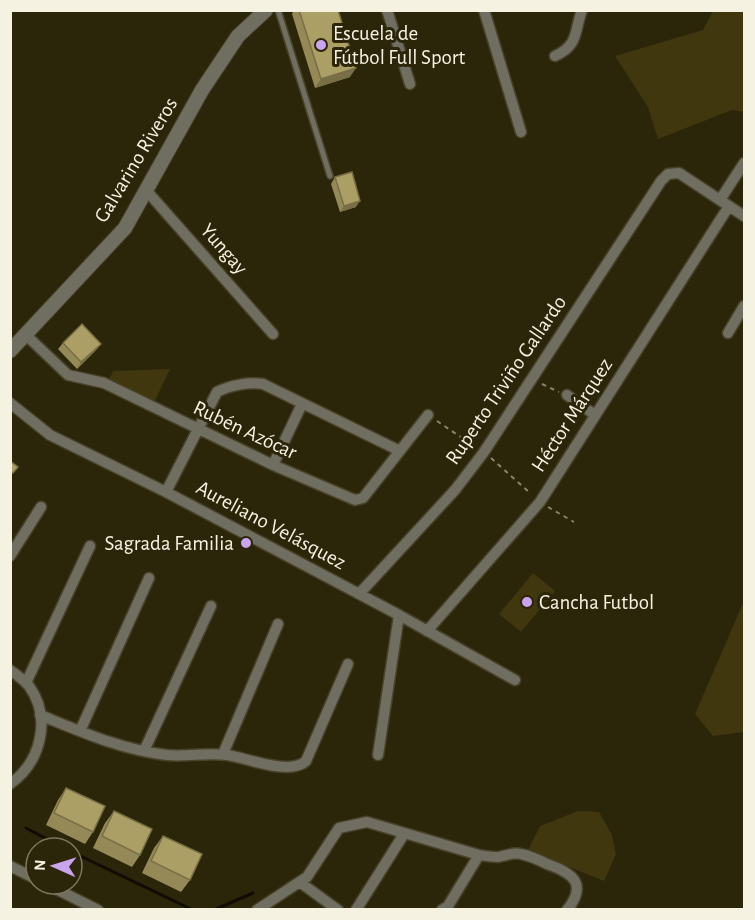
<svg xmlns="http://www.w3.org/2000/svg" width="755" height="920" font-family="'Alegreya Sans',sans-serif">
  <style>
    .green { fill: #40370f }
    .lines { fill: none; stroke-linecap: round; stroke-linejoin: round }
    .stream { stroke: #100c00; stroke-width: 3 }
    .service-casing { stroke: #474228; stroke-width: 8 }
    .minor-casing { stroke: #474228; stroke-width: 13 }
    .tertiary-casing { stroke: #474228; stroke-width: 16 }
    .path { stroke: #89846e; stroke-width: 2; stroke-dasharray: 4.5 4.5; stroke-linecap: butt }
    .service { stroke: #706d61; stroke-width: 5 }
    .minor { stroke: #706d61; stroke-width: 10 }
    .tertiary { stroke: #706d61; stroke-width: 14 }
    .wall { fill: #948957 }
    .shaded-wall { fill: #786f47 }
    .building { fill: #ac9f65; stroke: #786f47; stroke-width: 1.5 }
    .poi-dot { fill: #c9a5ee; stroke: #2b250a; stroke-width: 2 }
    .labels { text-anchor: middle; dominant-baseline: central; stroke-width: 6; stroke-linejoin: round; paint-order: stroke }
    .poi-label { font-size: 21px; fill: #f6f2e2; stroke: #2b250a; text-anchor: start }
    .street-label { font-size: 21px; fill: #f6f2e2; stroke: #2b250a }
  </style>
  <rect width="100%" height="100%" fill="#2b250a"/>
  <path class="green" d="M 713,11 L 744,11 L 744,112 L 732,110 L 658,139 L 648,107 L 615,56 L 703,30 Z
    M 170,369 L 152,407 L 107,385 L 113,371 Z
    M 533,573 L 555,591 L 521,632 L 499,614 Z
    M 744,601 L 744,732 L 713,736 L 695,714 Z
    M 578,811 L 599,812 L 612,835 L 616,854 L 604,881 L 528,850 L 540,826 Z"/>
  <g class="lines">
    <path class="stream" d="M 26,828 L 64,848
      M 72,852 L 193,910
      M 214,910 L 253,893"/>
    <g class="service-casing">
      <path id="service" d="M 278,10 L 330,176"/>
    </g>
    <g class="minor-casing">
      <path id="minor" d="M 387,10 L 410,84
        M 484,10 L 521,132
        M 555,56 C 579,45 574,32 582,10
        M 146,190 L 273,334
        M 720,200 L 744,163
        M 728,333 L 744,306
        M 26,335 L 68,375 L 104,383 L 273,465 L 355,500 L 363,498 L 428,415
        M 567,395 L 595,415
        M 10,403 L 50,435 L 166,492 L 399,615 L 515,680
        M 273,465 L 302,404
        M 166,492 L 217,392 C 230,385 249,382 263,384 L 400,451
        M 10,556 L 41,507
        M 359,594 L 455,490 L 484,452 L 661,181 L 668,174 L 679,173 L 744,216
        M 427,631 L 540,502 L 729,206
        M 10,670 C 17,675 24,680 29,686 C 52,718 41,762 10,784
        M 26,683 L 90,546
        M 40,715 C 82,732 122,750 167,755 C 187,757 207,752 227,755 C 247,758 290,776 306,761 L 348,664
        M 80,731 L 149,578
        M 144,751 L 211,606
        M 223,754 L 278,624
        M 378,755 L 399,615
        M 10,866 L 36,879
        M 301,883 L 338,910
        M 46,884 L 98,910
        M 257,910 L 307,877 L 339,828 L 367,822 L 479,855 C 486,856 492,857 498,857 C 505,856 513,852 521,854 C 530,856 539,860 547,864 C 573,873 588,884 567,910
        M 356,910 L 404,834
        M 442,910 L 448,906 L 479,855"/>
    </g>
    <g class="tertiary-casing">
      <path id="tertiary" d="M 10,351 L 125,228 L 202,90 L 238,36 L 266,10"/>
    </g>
    <path class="path" d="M 542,384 L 559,392
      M 437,421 L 474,446
      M 491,458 L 531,494
      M 548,507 L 574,522"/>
    <use href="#service" class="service"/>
    <use href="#minor" class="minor"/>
    <use href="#tertiary" class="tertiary"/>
  </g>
  <path class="wall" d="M 294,10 L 338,10 L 350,77 L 315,88 L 292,14 Z
    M 335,177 L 356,207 L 340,212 L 331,184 Z
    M 63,343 L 101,344 L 96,350 L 77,369 L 58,349 Z
    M 66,788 L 93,832 L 85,844 L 46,825 L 58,800 Z
    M 114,811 L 140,855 L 132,867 L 93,848 L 105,823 Z
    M 163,836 L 190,880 L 181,892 L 142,873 L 154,848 Z"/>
  <path class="shaded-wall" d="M 356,68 L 350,77 L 315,88 L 321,79 Z
    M 360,201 L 356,207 L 340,212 L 344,206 Z
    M 101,344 L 96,350 L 77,369 L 81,362 Z"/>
  <path class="building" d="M 299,10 L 338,10 L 356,68 L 321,79 Z
    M 352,172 L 360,201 L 344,206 L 335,177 Z
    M 82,324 L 101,344 L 81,362 L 63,343 Z
    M 10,461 L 18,467 L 13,473 L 10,471 Z
    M 66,788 L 105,806 L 93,832 L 54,813 Z
    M 114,811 L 152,829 L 140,855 L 102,836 Z
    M 163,836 L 202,854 L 190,880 L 151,861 Z"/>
  <g class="poi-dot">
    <circle cx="321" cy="45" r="6"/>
    <circle cx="246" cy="543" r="6"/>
    <circle cx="527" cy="602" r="6"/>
  </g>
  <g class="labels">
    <g class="poi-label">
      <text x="333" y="33">Escuela de<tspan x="333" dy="24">Fútbol Full Sport</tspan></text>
      <text x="234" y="543" text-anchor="end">Sagrada Familia</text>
      <text x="539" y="602">Cancha Futbol</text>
    </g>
    <g class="street-label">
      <text transform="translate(136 160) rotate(-59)">Galvarino Riveros</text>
      <text transform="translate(224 249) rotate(49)">Yungay</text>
      <text transform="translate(506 380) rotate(-56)">Ruperto Triviño Gallardo</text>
      <text transform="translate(572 415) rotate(-57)">Héctor Márquez</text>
      <text transform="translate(245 430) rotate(25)">Rubén Azócar</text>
      <text transform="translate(271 525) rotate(28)">Aureliano Velásquez</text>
    </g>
  </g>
  <rect width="755" height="920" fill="none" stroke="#f6f2e2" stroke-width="24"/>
  <g transform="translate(54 866) rotate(273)"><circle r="28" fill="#2b250a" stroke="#7c7760" stroke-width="1.5"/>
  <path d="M0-4.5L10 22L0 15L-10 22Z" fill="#c9a5ee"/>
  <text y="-9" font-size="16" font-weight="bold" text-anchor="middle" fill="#f6f2e2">N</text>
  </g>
</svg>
